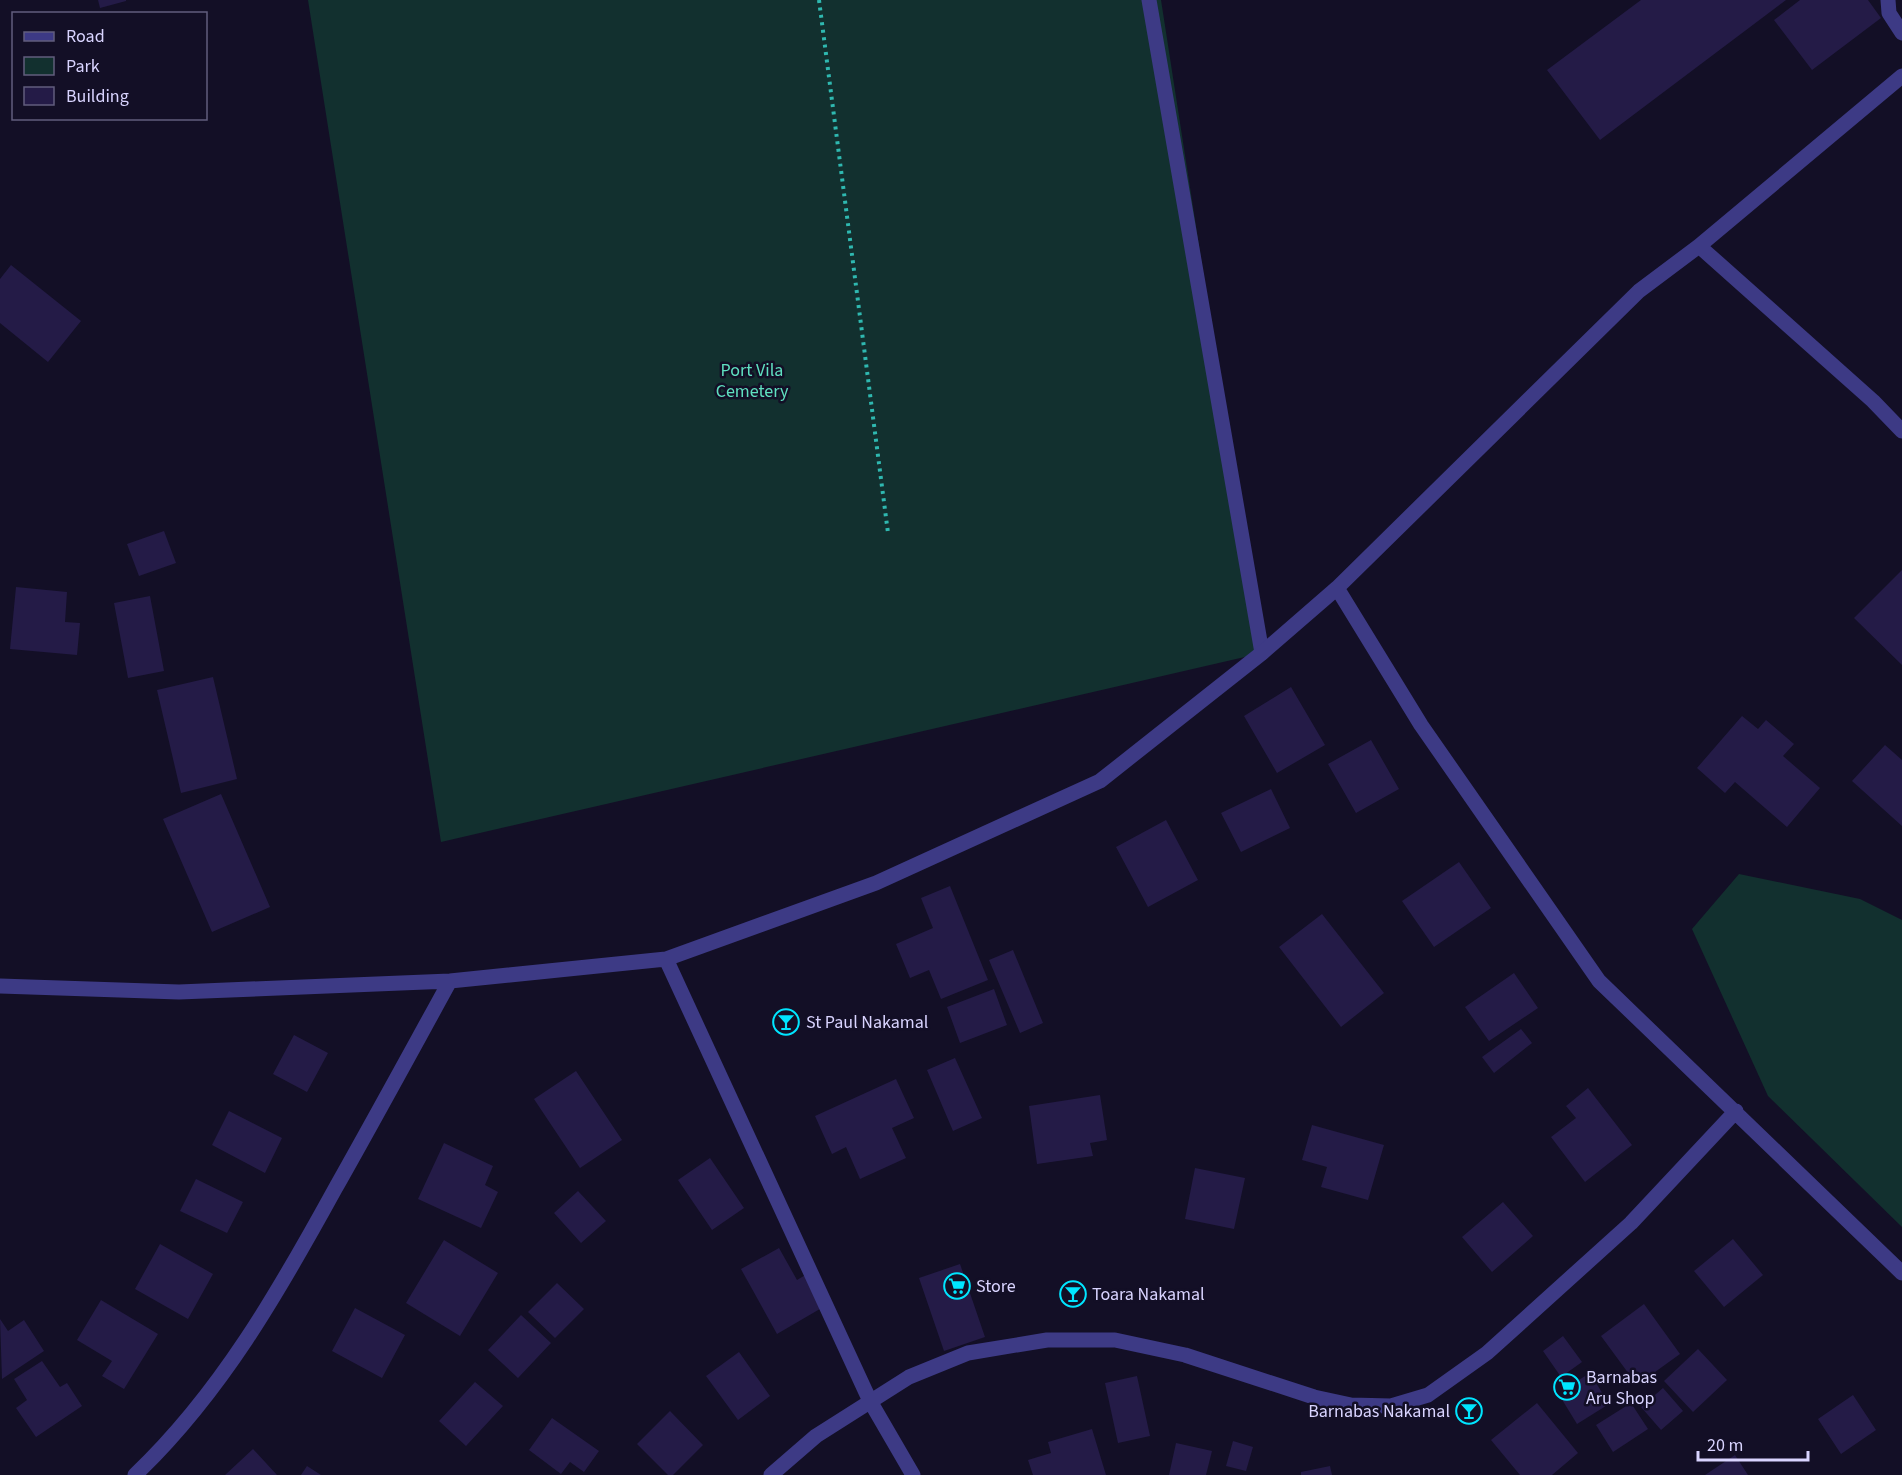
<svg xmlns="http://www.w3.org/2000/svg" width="1902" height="1475" font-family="'Source Sans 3',sans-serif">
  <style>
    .green { fill: #12302f }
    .building { fill: #241b47 }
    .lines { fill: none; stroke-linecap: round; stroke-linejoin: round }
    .path { stroke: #2fb8b0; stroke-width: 4; stroke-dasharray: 3 4.5; stroke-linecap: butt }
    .service { stroke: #3d3a85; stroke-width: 15 }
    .minor { stroke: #3d3a85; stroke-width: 15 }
    .labels { text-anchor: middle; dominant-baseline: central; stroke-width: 5; stroke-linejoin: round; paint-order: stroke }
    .park-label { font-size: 18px; fill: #5fe0c0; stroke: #130f26 }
    .poi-label { font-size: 18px; fill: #d9d4ff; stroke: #130f26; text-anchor: start }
  </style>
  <rect width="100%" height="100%" fill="#130f26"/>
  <path class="green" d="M 308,0 L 1161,0 L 1262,653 L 441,842 Z
    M 1739,874 L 1860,899 L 1902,920 L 1902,1227 L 1768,1096 L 1692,929 Z"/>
  <path class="building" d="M 98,0 L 126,0 L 126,1 L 100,8 Z
    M 1641,0 L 1786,0 L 1600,140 L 1547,70 Z
    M 1800,0 L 1868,0 L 1881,18 L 1812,70 L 1774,20 Z
    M 11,265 L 81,321 L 48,362 L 0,323 L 0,279 Z
    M 164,531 L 176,563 L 139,576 L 127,544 Z
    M 1902,570 L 1902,665 L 1854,618 Z
    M 16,587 L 67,592 L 65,622 L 80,623 L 77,655 L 10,649 Z
    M 150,596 L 164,671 L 128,678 L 114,603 Z
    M 213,677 L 237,779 L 181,793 L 157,690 Z
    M 1291,687 L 1325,745 L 1277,773 L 1244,716 Z
    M 1742,716 L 1758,729 L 1766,720 L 1794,744 L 1783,756 L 1820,788 L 1787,827 L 1735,782 L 1725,793 L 1697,768 Z
    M 1371,740 L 1399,789 L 1356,813 L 1328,764 Z
    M 1885,745 L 1902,760 L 1902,826 L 1852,781 Z
    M 1271,789 L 1290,828 L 1241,852 L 1221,813 Z
    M 221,794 L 270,907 L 212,932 L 163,819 Z
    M 1166,820 L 1198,880 L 1148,907 L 1116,847 Z
    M 1459,862 L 1491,908 L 1434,947 L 1402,901 Z
    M 950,886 L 988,980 L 941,999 L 929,970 L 910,978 L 896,944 L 933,928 L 921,898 Z
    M 1322,914 L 1384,993 L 1341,1027 L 1279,947 Z
    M 1013,950 L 1043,1023 L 1020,1033 L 989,960 Z
    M 1514,973 L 1538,1008 L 1489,1041 L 1465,1007 Z
    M 994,989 L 1007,1025 L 960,1043 L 947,1007 Z
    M 1521,1029 L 1532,1043 L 1494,1073 L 1482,1057 Z
    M 294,1035 L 328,1053 L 307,1092 L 273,1074 Z
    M 955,1058 L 982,1118 L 953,1131 L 927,1070 Z
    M 576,1071 L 622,1140 L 580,1168 L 534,1099 Z
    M 896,1079 L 914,1118 L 892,1128 L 906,1158 L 860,1179 L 846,1147 L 832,1154 L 815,1116 Z
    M 1588,1088 L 1632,1145 L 1585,1182 L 1551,1137 L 1576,1118 L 1566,1106 Z
    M 1100,1095 L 1107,1140 L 1090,1143 L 1093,1156 L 1037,1164 L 1029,1106 Z
    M 229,1111 L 282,1138 L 265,1173 L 212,1145 Z
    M 1312,1125 L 1384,1145 L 1368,1200 L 1321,1187 L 1327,1167 L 1302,1160 Z
    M 444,1143 L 493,1166 L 485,1185 L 498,1192 L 481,1228 L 418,1199 Z
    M 710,1158 L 744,1208 L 712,1230 L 678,1180 Z
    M 1195,1168 L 1245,1178 L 1234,1229 L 1185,1219 Z
    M 196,1179 L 243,1202 L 227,1233 L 180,1211 Z
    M 578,1191 L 606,1221 L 581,1243 L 554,1213 Z
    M 1503,1202 L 1533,1236 L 1492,1272 L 1462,1237 Z
    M 1733,1239 L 1763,1275 L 1724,1307 L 1694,1271 Z
    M 444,1240 L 498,1273 L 460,1336 L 406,1303 Z
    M 160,1244 L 213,1274 L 188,1319 L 135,1289 Z
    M 779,1248 L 797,1280 L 807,1274 L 825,1306 L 777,1334 L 741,1269 Z
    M 960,1264 L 985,1337 L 944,1351 L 919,1278 Z
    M 557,1283 L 584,1309 L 555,1338 L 528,1312 Z
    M 101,1300 L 158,1334 L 124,1389 L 102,1376 L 112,1361 L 77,1340 Z
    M 1644,1304 L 1680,1354 L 1637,1385 L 1601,1336 Z
    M 355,1308 L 405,1335 L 382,1378 L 332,1351 Z
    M 521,1315 L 551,1343 L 518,1378 L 488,1350 Z
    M 0,1319 L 8,1331 L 24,1320 L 44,1351 L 2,1379 Z
    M 1563,1336 L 1582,1362 L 1561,1377 L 1543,1351 Z
    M 1698,1349 L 1727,1380 L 1693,1412 L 1664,1381 Z
    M 739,1352 L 770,1396 L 738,1420 L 706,1376 Z
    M 42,1361 L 60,1387 L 67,1383 L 82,1406 L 36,1437 L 16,1408 L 27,1400 L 14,1379 Z
    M 1590,1373 L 1609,1404 L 1577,1424 L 1558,1393 Z
    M 1137,1376 L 1150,1436 L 1118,1443 L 1105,1383 Z
    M 475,1382 L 503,1406 L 466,1446 L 439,1421 Z
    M 1663,1388 L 1683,1411 L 1661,1430 L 1641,1407 Z
    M 1853,1395 L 1876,1430 L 1841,1454 L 1818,1419 Z
    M 1537,1403 L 1578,1453 L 1552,1475 L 1520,1475 L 1491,1440 Z
    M 1631,1403 L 1648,1429 L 1613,1452 L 1596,1425 Z
    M 670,1411 L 703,1445 L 673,1475 L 668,1475 L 637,1444 Z
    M 552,1418 L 599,1451 L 584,1472 L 570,1462 L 561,1474 L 529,1450 Z
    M 1092,1429 L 1106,1475 L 1033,1475 L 1028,1460 L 1051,1453 L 1048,1442 Z
    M 1233,1441 L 1253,1447 L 1246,1471 L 1226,1466 Z
    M 1176,1443 L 1212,1451 L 1206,1475 L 1169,1475 Z
    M 253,1449 L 277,1475 L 225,1475 Z
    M 1735,1455 L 1748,1475 L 1705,1475 Z
    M 307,1466 L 321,1475 L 301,1475 Z
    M 1330,1466 L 1332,1475 L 1301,1475 L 1301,1472 Z"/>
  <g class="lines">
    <path class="path" d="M 819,0 L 888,533"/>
    <path class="service" d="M 1149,0 L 1262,653
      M 1888,0 L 1889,13 L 1902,33"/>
    <path class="minor" d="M 1699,246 L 1873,401 L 1902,431
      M 1337,588 L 1421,725 L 1599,981 L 1902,1273
      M 666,959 L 870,1401 L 913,1475
      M 0,986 L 179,992 L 450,981 L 666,959 L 876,883 L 1100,781 L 1262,653 L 1337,588 L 1639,291 L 1699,246 L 1902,76
      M 135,1475 C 221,1393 279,1291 335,1189 C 374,1120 412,1050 450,981
      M 771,1475 L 816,1436 L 909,1377 L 968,1353 L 1047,1340 L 1115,1340 L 1185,1355 L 1314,1397 L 1351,1405 L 1391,1406 L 1428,1395 L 1487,1353 L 1631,1223 L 1736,1111"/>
  </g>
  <defs>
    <g id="bar-ring" transform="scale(1.35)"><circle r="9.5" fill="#130f26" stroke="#00e5ff" stroke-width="1.5"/><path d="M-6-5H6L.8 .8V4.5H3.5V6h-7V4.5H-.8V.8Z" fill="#00e5ff"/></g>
    <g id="supermarket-ring" transform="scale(1.35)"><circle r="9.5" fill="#130f26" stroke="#00e5ff" stroke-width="1.5"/><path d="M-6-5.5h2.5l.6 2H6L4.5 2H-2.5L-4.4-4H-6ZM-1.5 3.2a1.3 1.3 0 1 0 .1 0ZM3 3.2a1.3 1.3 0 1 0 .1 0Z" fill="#00e5ff"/></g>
  </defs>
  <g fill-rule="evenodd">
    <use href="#bar-ring" x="786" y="1022"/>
    <use href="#supermarket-ring" x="957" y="1286"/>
    <use href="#bar-ring" x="1073" y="1294"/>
    <use href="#supermarket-ring" x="1567" y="1387"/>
    <use href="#bar-ring" x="1469" y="1411"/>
  </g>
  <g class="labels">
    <g class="park-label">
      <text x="752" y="370">Port Vila<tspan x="752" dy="21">Cemetery</tspan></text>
    </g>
    <g class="poi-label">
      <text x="806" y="1022">St Paul Nakamal</text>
      <text x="976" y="1286">Store</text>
      <text x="1092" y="1294">Toara Nakamal</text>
      <text x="1586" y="1377">Barnabas<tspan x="1586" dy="21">Aru Shop</tspan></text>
      <text x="1450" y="1411" text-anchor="end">Barnabas Nakamal</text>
    </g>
  </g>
  <rect x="12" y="12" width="195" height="108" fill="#130f26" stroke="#625e7d" stroke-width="1.5"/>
  <rect x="24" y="32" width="30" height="9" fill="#3d3a85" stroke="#625e7d" stroke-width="1.5"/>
  <text x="66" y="42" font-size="18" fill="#d9d4ff">Road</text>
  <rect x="24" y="57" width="30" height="18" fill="#12302f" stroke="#625e7d" stroke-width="1.5"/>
  <text x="66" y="72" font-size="18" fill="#d9d4ff">Park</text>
  <rect x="24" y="87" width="30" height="18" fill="#241b47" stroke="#625e7d" stroke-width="1.5"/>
  <text x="66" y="102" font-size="18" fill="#d9d4ff">Building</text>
  <path d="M1698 1451v9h110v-9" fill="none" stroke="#d9d4ff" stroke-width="3"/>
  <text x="1707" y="1451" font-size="18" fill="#d9d4ff" stroke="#130f26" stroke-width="4.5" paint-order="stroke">20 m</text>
</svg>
